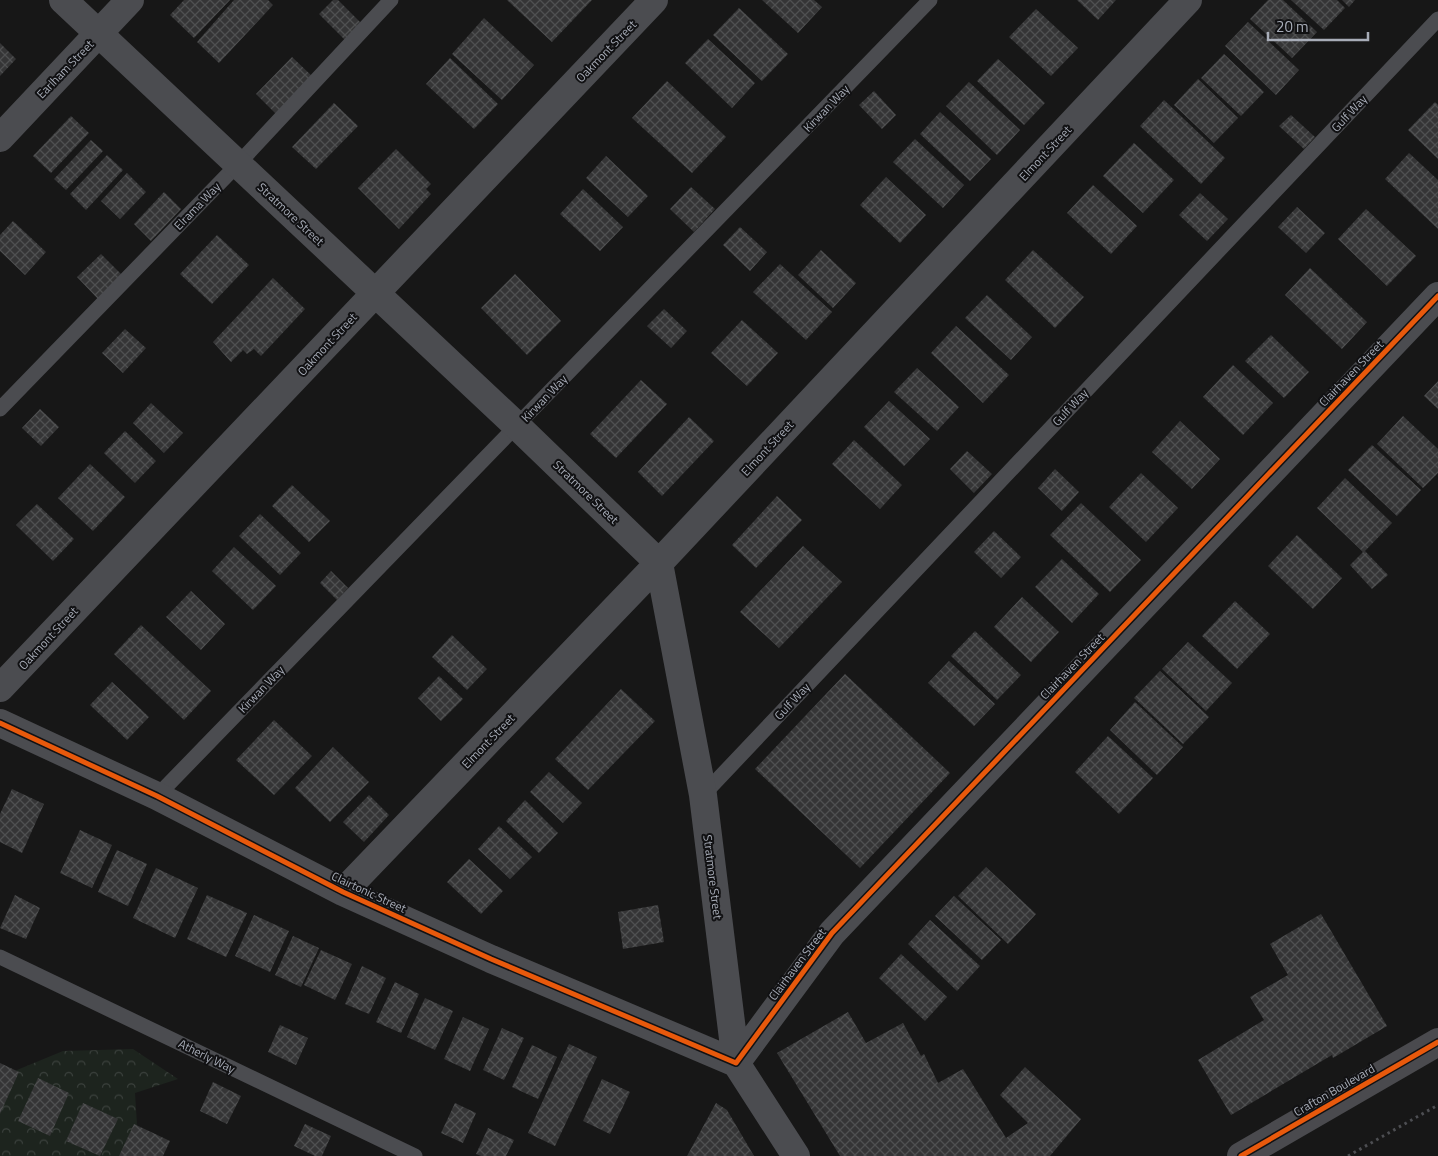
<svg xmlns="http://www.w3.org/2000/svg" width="1438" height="1156" font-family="'Titillium Web',sans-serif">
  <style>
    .forest { fill: url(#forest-crowns) }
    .building { fill: url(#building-cross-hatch) }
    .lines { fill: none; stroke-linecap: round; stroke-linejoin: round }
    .path { stroke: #4d4e52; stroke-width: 3; stroke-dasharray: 2.5 4; stroke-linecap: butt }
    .service { stroke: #4b4c50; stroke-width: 15 }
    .minor { stroke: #4b4c50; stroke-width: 28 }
    .secondary { stroke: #4a4a4e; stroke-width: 28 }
    .cycleway-casing { stroke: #111113; stroke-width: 8 }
    .cycleway { stroke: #e8590c; stroke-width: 5 }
    .labels { text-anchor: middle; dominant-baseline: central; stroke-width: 4; stroke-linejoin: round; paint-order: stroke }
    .street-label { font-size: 12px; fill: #a8adb8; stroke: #111113 }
  </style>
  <defs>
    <pattern id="forest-crowns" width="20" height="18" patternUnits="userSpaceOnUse" patternTransform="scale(1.25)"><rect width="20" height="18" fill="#1d241e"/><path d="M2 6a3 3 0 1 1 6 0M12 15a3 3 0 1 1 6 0" fill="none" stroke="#3b413d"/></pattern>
    <pattern id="building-cross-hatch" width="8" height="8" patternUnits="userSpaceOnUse" patternTransform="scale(1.25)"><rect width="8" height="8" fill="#353536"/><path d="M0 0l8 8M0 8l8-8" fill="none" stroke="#4f5051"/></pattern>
  </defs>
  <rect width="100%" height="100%" fill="#171717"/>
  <path class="forest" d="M 133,1049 L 178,1079 L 135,1093 L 139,1156 L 0,1156 L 0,1077 L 63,1051 Z"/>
  <path class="building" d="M 184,0 L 230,0 L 194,38 L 170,15 Z
    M 234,0 L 268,0 L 273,5 L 219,63 L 197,42 Z
    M 333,0 L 338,0 L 362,24 L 345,40 L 319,14 Z
    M 507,0 L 592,0 L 552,42 Z
    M 762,0 L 814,0 L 822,7 L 798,33 Z
    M 1077,0 L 1116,0 L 1098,20 Z
    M 1268,0 L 1283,0 L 1317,32 L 1292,58 L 1250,19 Z
    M 1291,0 L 1337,0 L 1345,8 L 1324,30 Z
    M 1342,0 L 1355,0 L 1349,7 Z
    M 739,8 L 788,54 L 762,81 L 713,35 Z
    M 1036,9 L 1078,48 L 1051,76 L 1009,37 Z
    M 484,18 L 534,65 L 502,100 L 452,54 Z
    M 1248,22 L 1299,70 L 1276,95 L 1225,46 Z
    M 708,39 L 755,83 L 732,108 L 685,63 Z
    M 0,43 L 16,59 L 0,76 Z
    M 1224,54 L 1264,92 L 1241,116 L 1201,78 Z
    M 292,57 L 313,77 L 277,115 L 256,94 Z
    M 450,58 L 498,104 L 474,129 L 426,84 Z
    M 998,59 L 1045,103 L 1024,125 L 977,81 Z
    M 1198,79 L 1238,118 L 1214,143 L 1174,105 Z
    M 667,81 L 726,137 L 692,173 L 632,118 Z
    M 969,82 L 1020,130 L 997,155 L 946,106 Z
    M 874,91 L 896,115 L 882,129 L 859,105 Z
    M 1164,100 L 1225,158 L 1201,184 L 1140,126 Z
    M 1435,102 L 1438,105 L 1438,159 L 1408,130 Z
    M 334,103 L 358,126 L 316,169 L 292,147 Z
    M 940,112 L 991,159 L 970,181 L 920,134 Z
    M 1291,115 L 1315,137 L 1304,149 L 1279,126 Z
    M 71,116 L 89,133 L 51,173 L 33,156 Z
    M 915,139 L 964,185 L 943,208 L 893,162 Z
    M 91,140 L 103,151 L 66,190 L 54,179 Z
    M 1134,143 L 1174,180 L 1143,213 L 1103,176 Z
    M 396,149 L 431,184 L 426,189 L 431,194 L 399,229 L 358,188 Z
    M 1409,153 L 1438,180 L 1438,229 L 1385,179 Z
    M 107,155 L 123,170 L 86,210 L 70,194 Z
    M 606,156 L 648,196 L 628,217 L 586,178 Z
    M 127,173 L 146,192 L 120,219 L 101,201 Z
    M 886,177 L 926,215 L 900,243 L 860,205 Z
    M 1093,185 L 1137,226 L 1111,254 L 1067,213 Z
    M 691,187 L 715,209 L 694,232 L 670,209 Z
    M 583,189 L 623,227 L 600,251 L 560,214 Z
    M 164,192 L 181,209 L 151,241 L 134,224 Z
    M 1200,193 L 1228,219 L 1207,241 L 1179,215 Z
    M 1297,207 L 1325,233 L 1306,253 L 1278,227 Z
    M 1366,209 L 1416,256 L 1387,286 L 1338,239 Z
    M 13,221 L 46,252 L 25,275 L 0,251 L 0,235 Z
    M 740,227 L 767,252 L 750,271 L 723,245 Z
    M 217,235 L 249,265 L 212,304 L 180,274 Z
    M 821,250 L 856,283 L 833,308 L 798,275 Z
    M 1033,250 L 1084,297 L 1055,328 L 1005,280 Z
    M 101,254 L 122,275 L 98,299 L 77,277 Z
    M 780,264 L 832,312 L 806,340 L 753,292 Z
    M 1310,268 L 1367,322 L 1342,349 L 1285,295 Z
    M 515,274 L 561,321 L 527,355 L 481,308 Z
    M 273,278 L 305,309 L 261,356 L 254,349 L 247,354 L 243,350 L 231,362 L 213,342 Z
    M 987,295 L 1032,337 L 1011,360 L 965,318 Z
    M 664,309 L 687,331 L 671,348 L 647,326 Z
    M 742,320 L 778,353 L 747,386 L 711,353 Z
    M 956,326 L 1009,375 L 983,403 L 931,353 Z
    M 125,329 L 146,348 L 123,373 L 102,353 Z
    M 1271,335 L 1309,372 L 1284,398 L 1245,361 Z
    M 1233,365 L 1273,403 L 1243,435 L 1203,397 Z
    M 917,368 L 959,407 L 937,431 L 894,392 Z
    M 641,380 L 667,404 L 616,458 L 590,434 Z
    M 1438,381 L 1438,409 L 1424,396 Z
    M 889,401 L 930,439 L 904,466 L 864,427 Z
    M 151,403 L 183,433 L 164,453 L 133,423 Z
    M 40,409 L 59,427 L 41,446 L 22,428 Z
    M 1403,416 L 1438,449 L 1438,473 L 1423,488 L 1377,444 Z
    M 689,417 L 714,441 L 662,496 L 638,472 Z
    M 1180,421 L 1220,459 L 1192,489 L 1152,452 Z
    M 125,431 L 156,461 L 135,483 L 104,453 Z
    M 854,440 L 902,485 L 880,509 L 832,464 Z
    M 1372,445 L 1421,490 L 1397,516 L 1348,470 Z
    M 967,451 L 992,474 L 974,493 L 950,469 Z
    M 90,464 L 125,497 L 93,531 L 58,498 Z
    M 1055,469 L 1079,492 L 1062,511 L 1038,488 Z
    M 1141,473 L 1178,508 L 1146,542 L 1109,507 Z
    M 1345,478 L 1392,523 L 1365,551 L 1388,575 L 1372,589 L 1350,565 L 1363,552 L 1317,508 Z
    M 292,485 L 330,521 L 309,542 L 272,506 Z
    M 777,496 L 802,520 L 756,568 L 732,545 Z
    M 1081,503 L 1141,560 L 1110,592 L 1050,535 Z
    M 37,504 L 74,539 L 53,561 L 16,525 Z
    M 260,514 L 301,553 L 280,575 L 239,536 Z
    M 994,531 L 1021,557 L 1001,578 L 974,552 Z
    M 1297,535 L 1342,578 L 1313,609 L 1268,566 Z
    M 803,546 L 842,582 L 779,648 L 740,612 Z
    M 234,547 L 276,586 L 253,610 L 212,571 Z
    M 1062,559 L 1099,594 L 1072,623 L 1035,587 Z
    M 331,571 L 348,588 L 337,600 L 320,583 Z
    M 191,591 L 225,624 L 201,650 L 166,617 Z
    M 1022,597 L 1059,632 L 1031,662 L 994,627 Z
    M 1235,601 L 1270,634 L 1237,669 L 1202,636 Z
    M 141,625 L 211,691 L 184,720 L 114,654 Z
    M 975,631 L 1021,675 L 997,700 L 951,656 Z
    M 452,635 L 487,669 L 467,690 L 432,657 Z
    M 1188,642 L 1232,683 L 1206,711 L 1162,669 Z
    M 949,661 L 995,704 L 974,726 L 928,683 Z
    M 1160,671 L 1209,717 L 1183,744 L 1134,698 Z
    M 845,674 L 950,773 L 860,868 L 755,769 Z
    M 439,676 L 463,699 L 441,721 L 418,698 Z
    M 112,682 L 149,717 L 127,740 L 90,705 Z
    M 621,689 L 655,721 L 588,790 L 555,759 Z
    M 1135,702 L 1183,747 L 1157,775 L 1110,730 Z
    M 274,720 L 312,756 L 274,795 L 236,760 Z
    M 1108,736 L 1153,778 L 1119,814 L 1075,772 Z
    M 333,747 L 369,782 L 330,822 L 295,788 Z
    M 549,772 L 582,803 L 563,823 L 530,792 Z
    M 12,789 L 44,804 L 22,853 L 0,842 L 0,814 Z
    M 369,795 L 389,815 L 364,842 L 343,822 Z
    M 525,800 L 558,833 L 539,853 L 506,821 Z
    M 499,826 L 532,857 L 510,879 L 478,849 Z
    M 80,830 L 112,845 L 92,888 L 60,873 Z
    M 117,850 L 147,864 L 128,906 L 98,892 Z
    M 469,859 L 503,891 L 481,914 L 447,882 Z
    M 986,867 L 1036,914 L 1008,944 L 958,896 Z
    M 156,868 L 198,888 L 175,938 L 133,918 Z
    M 15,895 L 40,908 L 26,939 L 0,928 Z
    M 207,895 L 247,913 L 226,957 L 187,939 Z
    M 954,896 L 1001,940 L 982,960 L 935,916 Z
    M 658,905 L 664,942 L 623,949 L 618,912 Z
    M 1321,914 L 1387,1026 L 1333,1058 L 1332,1055 L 1231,1115 L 1198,1060 L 1264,1020 L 1250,997 L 1288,975 L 1270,944 Z
    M 254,915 L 289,931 L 270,972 L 235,956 Z
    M 930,920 L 980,966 L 957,991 L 908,944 Z
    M 293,936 L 319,948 L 301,987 L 275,975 Z
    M 321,950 L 352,964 L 335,1000 L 304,985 Z
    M 901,954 L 947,997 L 925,1021 L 879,978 Z
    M 362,966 L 386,978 L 369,1014 L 345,1004 Z
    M 395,982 L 419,994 L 401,1033 L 376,1022 Z
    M 425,998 L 453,1011 L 435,1050 L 407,1037 Z
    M 848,1012 L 866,1043 L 903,1023 L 921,1056 L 924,1054 L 938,1083 L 963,1069 L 1006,1138 L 1028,1123 L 1000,1095 L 1025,1067 L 1081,1119 L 1050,1156 L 840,1156 L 777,1053 Z
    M 463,1017 L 489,1029 L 470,1071 L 444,1059 Z
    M 280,1025 L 308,1038 L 296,1065 L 268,1052 Z
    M 502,1028 L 524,1038 L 504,1080 L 483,1070 Z
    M 569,1044 L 597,1057 L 555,1146 L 528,1133 Z
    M 532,1045 L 557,1057 L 538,1099 L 512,1087 Z
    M 0,1063 L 19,1072 L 0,1114 Z
    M 38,1078 L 69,1093 L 50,1136 L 18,1121 Z
    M 602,1079 L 630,1092 L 610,1134 L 583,1121 Z
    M 213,1082 L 241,1096 L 227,1124 L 200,1111 Z
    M 83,1103 L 118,1119 L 100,1156 L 66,1141 Z
    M 455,1103 L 476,1113 L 463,1143 L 441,1133 Z
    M 716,1103 L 727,1110 L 754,1156 L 687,1156 Z
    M 134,1124 L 170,1141 L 163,1156 L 119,1156 Z
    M 305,1124 L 331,1136 L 322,1156 L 315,1156 L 294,1146 Z
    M 488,1128 L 514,1140 L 506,1156 L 481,1156 L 476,1154 Z"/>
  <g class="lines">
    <path class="path" d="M 1348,1156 L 1438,1105"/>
    <path class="service" d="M 0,409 L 238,164 L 391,0
      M 703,795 L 1438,19
      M 157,796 L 930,0
      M 0,957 L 415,1156"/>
    <path class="minor" d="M 63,0 L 517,426 L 659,563 L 703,795 L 736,1063 L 796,1156
      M 0,138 L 130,0
      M 0,688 L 654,0
      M 0,723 L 157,796 L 343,892 L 491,959 L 736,1063 L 832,933 L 1438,296
      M 343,892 L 659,563 L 1188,0"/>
    <path class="secondary" d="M 1241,1156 L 1438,1042"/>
    <g class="cycleway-casing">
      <path id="cycleway" d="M 0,723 L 157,796 L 343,892 L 491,959 L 736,1063 L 832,933 L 1438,296
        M 1241,1156 L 1438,1042"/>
    </g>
    <use href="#cycleway" class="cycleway"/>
  </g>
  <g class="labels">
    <g class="street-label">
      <text transform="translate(606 51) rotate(-46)">Oakmont Street</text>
      <text transform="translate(65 69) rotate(-46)">Earlham Street</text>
      <text transform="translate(826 108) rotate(-46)">Kirwan Way</text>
      <text transform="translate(1349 113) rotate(-47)">Gulf Way</text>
      <text transform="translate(1045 153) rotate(-47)">Elmont Street</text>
      <text transform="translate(197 206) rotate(-46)">Elrama Way</text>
      <text transform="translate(291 214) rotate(43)">Stratmore Street</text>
      <text transform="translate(327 344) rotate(-47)">Oakmont Street</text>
      <text transform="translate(1351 373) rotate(-46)">Clairhaven Street</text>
      <text transform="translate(544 398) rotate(-46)">Kirwan Way</text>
      <text transform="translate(1070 407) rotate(-47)">Gulf Way</text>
      <text transform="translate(767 448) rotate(-47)">Elmont Street</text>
      <text transform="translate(586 492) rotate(44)">Stratmore Street</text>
      <text transform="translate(48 638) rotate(-47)">Oakmont Street</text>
      <text transform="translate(1072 666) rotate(-46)">Clairhaven Street</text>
      <text transform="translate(261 689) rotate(-46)">Kirwan Way</text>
      <text transform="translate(792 701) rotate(-47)">Gulf Way</text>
      <text transform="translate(488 741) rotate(-46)">Elmont Street</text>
      <text transform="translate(713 877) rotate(83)">Stratmore Street</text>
      <text transform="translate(369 892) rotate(25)">Clairtonic Street</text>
      <text transform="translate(797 964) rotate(-53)">Clairhaven Street</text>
      <text transform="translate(207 1056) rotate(26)">Atherly Way</text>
      <text transform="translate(1334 1090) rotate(-30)">Crafton Boulevard</text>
    </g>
  </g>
  <path d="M1268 32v8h100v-8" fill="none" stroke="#a8adb8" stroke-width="2.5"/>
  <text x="1276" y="32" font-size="15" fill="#a8adb8" stroke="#111113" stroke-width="4" paint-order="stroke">20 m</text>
</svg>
